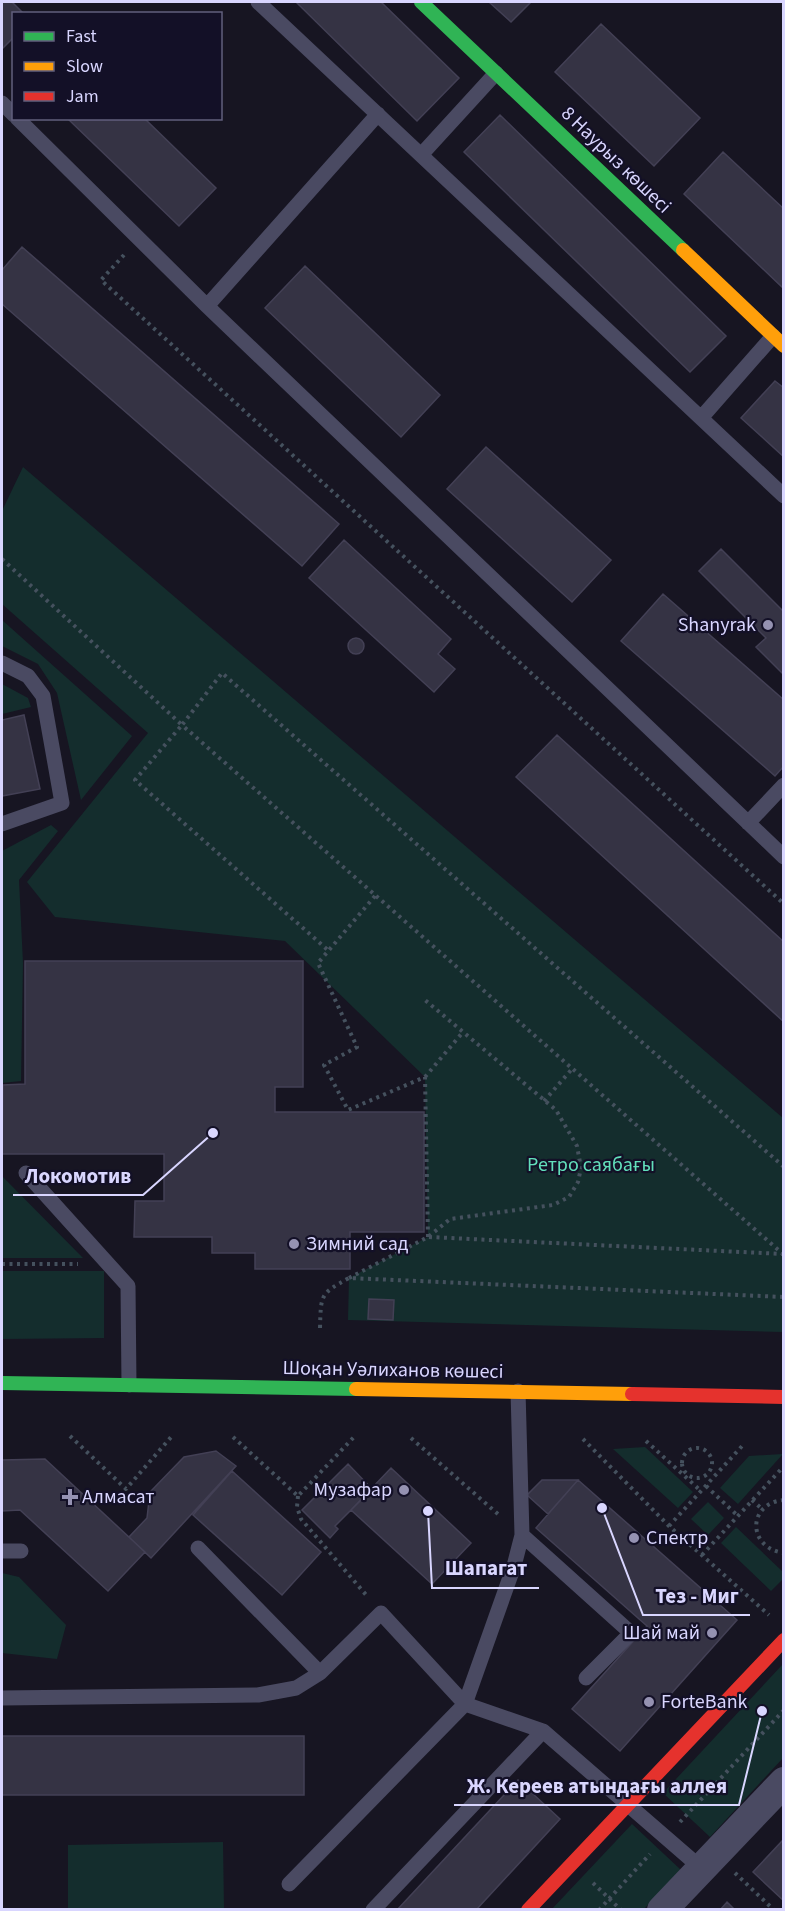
<svg xmlns="http://www.w3.org/2000/svg" width="785" height="1911" font-family="'Source Sans 3',sans-serif">
  <style>
    .green { fill: #142d2d }
    .building { fill: #353344; stroke: #434055; stroke-width: 1.5 }
    .lines { fill: none; stroke-linecap: round; stroke-linejoin: round }
    .path { stroke: #45515e; stroke-width: 4; stroke-dasharray: 3 4.5; stroke-linecap: butt }
    .lane { stroke: #4a4a62; stroke-width: 15 }
    .street { stroke: #4a4a62; stroke-width: 30 }
    .fast { stroke: #30b455; stroke-width: 14 }
    .slow { stroke: #ff9f0a; stroke-width: 14 }
    .jam { stroke: #e5322d; stroke-width: 14 }
    .poi-dot { fill: #9592b2; stroke: #131027; stroke-width: 2 }
    .labels { text-anchor: middle; dominant-baseline: central; stroke-width: 4.5; stroke-linejoin: round; paint-order: stroke }
    .street-label { font-size: 20px; fill: #d9d6ff; stroke: #131027 }
    .poi-label { font-size: 20px; fill: #d9d6ff; stroke: #131027; text-anchor: start }
    .park-label { font-size: 20px; fill: #62dfbb; stroke: #131027 }
    .leader { fill: none; stroke: #d9d6ff; stroke-width: 2 }
    .callout-dot { fill: #d9d6ff; stroke: #131027; stroke-width: 2 }
    .callout-label { font-size: 21px; text-anchor: middle; font-weight: bold; fill: #d9d6ff; stroke: #131027; stroke-width: 4.5; stroke-linejoin: round; paint-order: stroke }
  </style>
  <rect width="100%" height="100%" fill="#171522"/>
  <path class="green" d="M 23,467 L 783,1118 L 783,1332 L 348,1320 L 349,1278 L 428,1237 L 425,1077 L 285,941 L 55,917 L 27,882 L 148,733 L 2,604 L 2,511 Z
    M 2,620 L 132,736 L 81,800 L 57,693 L 38,664 L 2,646 Z
    M 2,684 L 28,698 L 31,707 L 2,714 Z
    M 51,825 L 58,831 L 19,880 L 23,963 L 21,1081 L 2,1083 L 2,851 Z
    M 2,1176 L 83,1258 L 2,1258 Z
    M 2,1271 L 104,1271 L 104,1338 L 2,1339 Z
    M 645,1447 L 693,1492 L 678,1508 L 613,1449 Z
    M 783,1454 L 738,1504 L 720,1488 L 749,1456 Z
    M 708,1502 L 724,1518 L 708,1535 L 691,1519 Z
    M 736,1527 L 783,1572 L 783,1579 L 771,1591 L 721,1543 Z
    M 2,1573 L 19,1577 L 66,1625 L 57,1659 L 2,1653 Z
    M 783,1664 L 783,1758 L 710,1837 L 663,1793 Z
    M 632,1824 L 681,1870 L 644,1909 L 551,1910 Z
    M 223,1842 L 224,1909 L 68,1909 L 68,1845 Z"/>
  <path class="building" d="M 2,2 L 12,2 L 24,14 L 14,14 L 14,37 L 2,49 Z
    M 296,2 L 381,2 L 459,78 L 417,121 Z
    M 489,2 L 531,2 L 511,22 Z
    M 601,24 L 700,118 L 654,166 L 555,72 Z
    M 500,115 L 726,336 L 690,372 L 464,152 Z
    M 67,118 L 144,118 L 216,188 L 179,226 Z
    M 723,152 L 784,209 L 783,288 L 684,194 Z
    M 22,247 L 339,524 L 302,566 L 2,304 L 2,270 Z
    M 305,266 L 440,395 L 401,437 L 265,308 Z
    M 775,381 L 784,388 L 784,457 L 741,418 Z
    M 486,447 L 611,560 L 572,602 L 447,489 Z
    M 344,540 L 451,639 L 438,654 L 455,669 L 434,692 L 309,578 Z
    M 721,549 L 784,612 L 784,675 L 756,647 L 766,638 L 699,571 Z
    M 663,594 L 784,700 L 784,766 L 775,776 L 621,641 Z
    M348 646a8 8 0 1 1 16 0a8 8 0 1 1-16 0Z
    M 24,715 L 40,789 L 2,796 L 2,720 Z
    M 557,735 L 784,942 L 784,1022 L 516,777 Z
    M 25,961 L 303,961 L 303,1087 L 275,1087 L 275,1112 L 424,1112 L 424,1232 L 350,1232 L 350,1269 L 255,1269 L 255,1253 L 212,1253 L 212,1237 L 134,1237 L 135,1201 L 164,1201 L 164,1154 L 2,1154 L 3,1085 L 25,1084 Z
    M 369,1299 L 394,1300 L 393,1320 L 368,1319 Z
    M 216,1451 L 236,1466 L 151,1558 L 129,1537 L 147,1518 L 150,1492 L 184,1457 Z
    M 45,1459 L 145,1552 L 108,1591 L 20,1510 L 2,1511 L 2,1460 Z
    M 348,1464 L 372,1489 L 335,1526 L 338,1529 L 330,1538 L 302,1510 Z
    M 391,1468 L 471,1543 L 432,1584 L 351,1510 Z
    M 232,1471 L 321,1552 L 282,1595 L 193,1515 Z
    M 542,1480 L 578,1480 L 548,1514 L 527,1495 Z
    M 578,1480 L 737,1620 L 620,1751 L 572,1709 L 647,1626 L 536,1528 Z
    M 2,1736 L 304,1736 L 304,1795 L 2,1795 Z
    M 518,1780 L 560,1819 L 476,1910 L 397,1910 Z
    M 784,1839 L 784,1901 L 753,1872 Z
    M 727,1902 L 735,1910 L 720,1910 Z"/>
  <g class="lines">
    <path class="path" d="M 124,255 L 101,280 L 784,904
      M 2,559 L 182,725 L 135,780 L 329,951
      M 375,896 L 318,963 L 357,1047 L 324,1065 L 348,1110 L 425,1077 L 428,1237
      M 425,1077 L 463,1032
      M 544,1101 L 572,1069
      M 784,1167 L 222,673 L 182,725 L 784,1255
      M 429,1237 L 783,1254
      M 2,1264 L 78,1264
      M 349,1278 L 428,1237 L 450,1219 L 553,1205 L 569,1197 L 578,1182 L 581,1168 L 577,1146 L 556,1110 L 425,1000
      M 320,1328 C 321,1294 320,1294 349,1278 L 784,1297
      M 70,1436 L 126,1489 L 172,1436
      M 233,1437 L 298,1496 L 354,1437
      M 411,1438 L 499,1515
      M 583,1439 L 669,1526 L 769,1615
      M 646,1441 L 701,1491
      M682 1463a15 15 0 1 1 30 0a15 15 0 1 1-30 0Z
      M 706,1486 L 738,1516
      M 298,1496 L 297,1507 L 301,1519 L 367,1596
      M 752,1500 L 762,1509
      M 784,1500 C 747,1503 747,1548 784,1553
      M 669,1526 L 743,1445
      M 702,1555 L 784,1466
      M 680,1822 L 784,1710
      M 735,1873 L 774,1910
      M 593,1883 L 621,1910
      M 599,1910 L 650,1854"/>
    <path class="lane" d="M 258,2 L 784,496
      M 2,103 L 14,115
      M 17,118 L 207,306 L 784,857
      M 421,155 L 496,73
      M 207,306 L 378,114
      M 701,418 L 773,336
      M 2,663 L 28,676 L 43,696 L 62,803 L 2,824
      M 748,823 L 784,785
      M 26,1173 L 128,1286 L 129,1385
      M 518,1391 L 522,1535 L 631,1633 L 586,1678
      M 198,1548 L 320,1673
      M 2,1551 L 21,1551
      M 2,1698 L 258,1695 L 296,1688 L 320,1673 L 381,1613 L 465,1704 L 543,1731 L 701,1868
      M 289,1884 L 465,1704 L 514,1566 L 522,1535
      M 373,1910 L 543,1731"/>
    <path class="street" d="M 662,1910 L 784,1782"/>
    <path class="fast" d="M 421,2 L 683,250
      M 2,1383 L 356,1389"/>
    <path class="slow" d="M 683,250 L 784,346
      M 356,1389 L 632,1394"/>
    <path class="jam" d="M 632,1394 L 784,1397
      M 528,1910 L 784,1640"/>
  </g>
  <g class="poi-dot">
    <circle cx="768" cy="625" r="6"/>
    <circle cx="294" cy="1244" r="6"/>
    <circle cx="404" cy="1490" r="6"/>
    <path d="M67 1488h6v6h6v6h-6v6h-6v-6h-6v-6h6z"/>
    <circle cx="634" cy="1538" r="6"/>
    <circle cx="712" cy="1633" r="6"/>
    <circle cx="649" cy="1702" r="6"/>
  </g>
  <g class="labels">
    <g class="street-label">
      <text transform="translate(616 160) rotate(44)">8 Наурыз көшесі</text>
      <text transform="translate(393 1370) rotate(1)">Шоқан Уәлиханов көшесі</text>
    </g>
    <g class="poi-label">
      <text x="756" y="625" text-anchor="end">Shanyrak</text>
      <text x="306" y="1244">Зимний сад</text>
      <text x="392" y="1490" text-anchor="end">Музафар</text>
      <text x="82" y="1497">Алмасат</text>
      <text x="646" y="1538">Спектр</text>
      <text x="700" y="1633" text-anchor="end">Шай май</text>
      <text x="661" y="1702">ForteBank</text>
    </g>
    <g class="park-label">
      <text x="591" y="1165">Ретро саябағы</text>
    </g>
  </g>
  <path class="leader" d="M213 1133L143 1195H13M428 1511L432 1588H539M602 1508L643 1615H750M762 1711L739 1805H454"/>
  <g class="callout-dot">
    <circle cx="213" cy="1133" r="6"/>
    <circle cx="428" cy="1511" r="6"/>
    <circle cx="602" cy="1508" r="6"/>
    <circle cx="762" cy="1711" r="6"/>
  </g>
  <g class="callout-label">
    <text x="78" y="1183">Локомотив</text>
    <text x="486" y="1575">Шапагат</text>
    <text x="697" y="1603">Тез - Миг</text>
    <text x="597" y="1793">Ж. Кереев атындағы аллея</text>
  </g>
  <rect width="785" height="1911" fill="none" stroke="#d9d6ff" stroke-width="6"/>
  <rect x="12" y="12" width="210" height="108" fill="#131027" stroke="#625f7d" stroke-width="1.5"/>
  <rect x="24" y="32" width="30" height="9" fill="#30b455" stroke="#625f7d" stroke-width="1.5"/>
  <text x="66" y="42" font-size="18" fill="#d9d6ff">Fast</text>
  <rect x="24" y="62" width="30" height="9" fill="#ff9f0a" stroke="#625f7d" stroke-width="1.5"/>
  <text x="66" y="72" font-size="18" fill="#d9d6ff">Slow</text>
  <rect x="24" y="92" width="30" height="9" fill="#e5322d" stroke="#625f7d" stroke-width="1.5"/>
  <text x="66" y="102" font-size="18" fill="#d9d6ff">Jam</text>
</svg>
